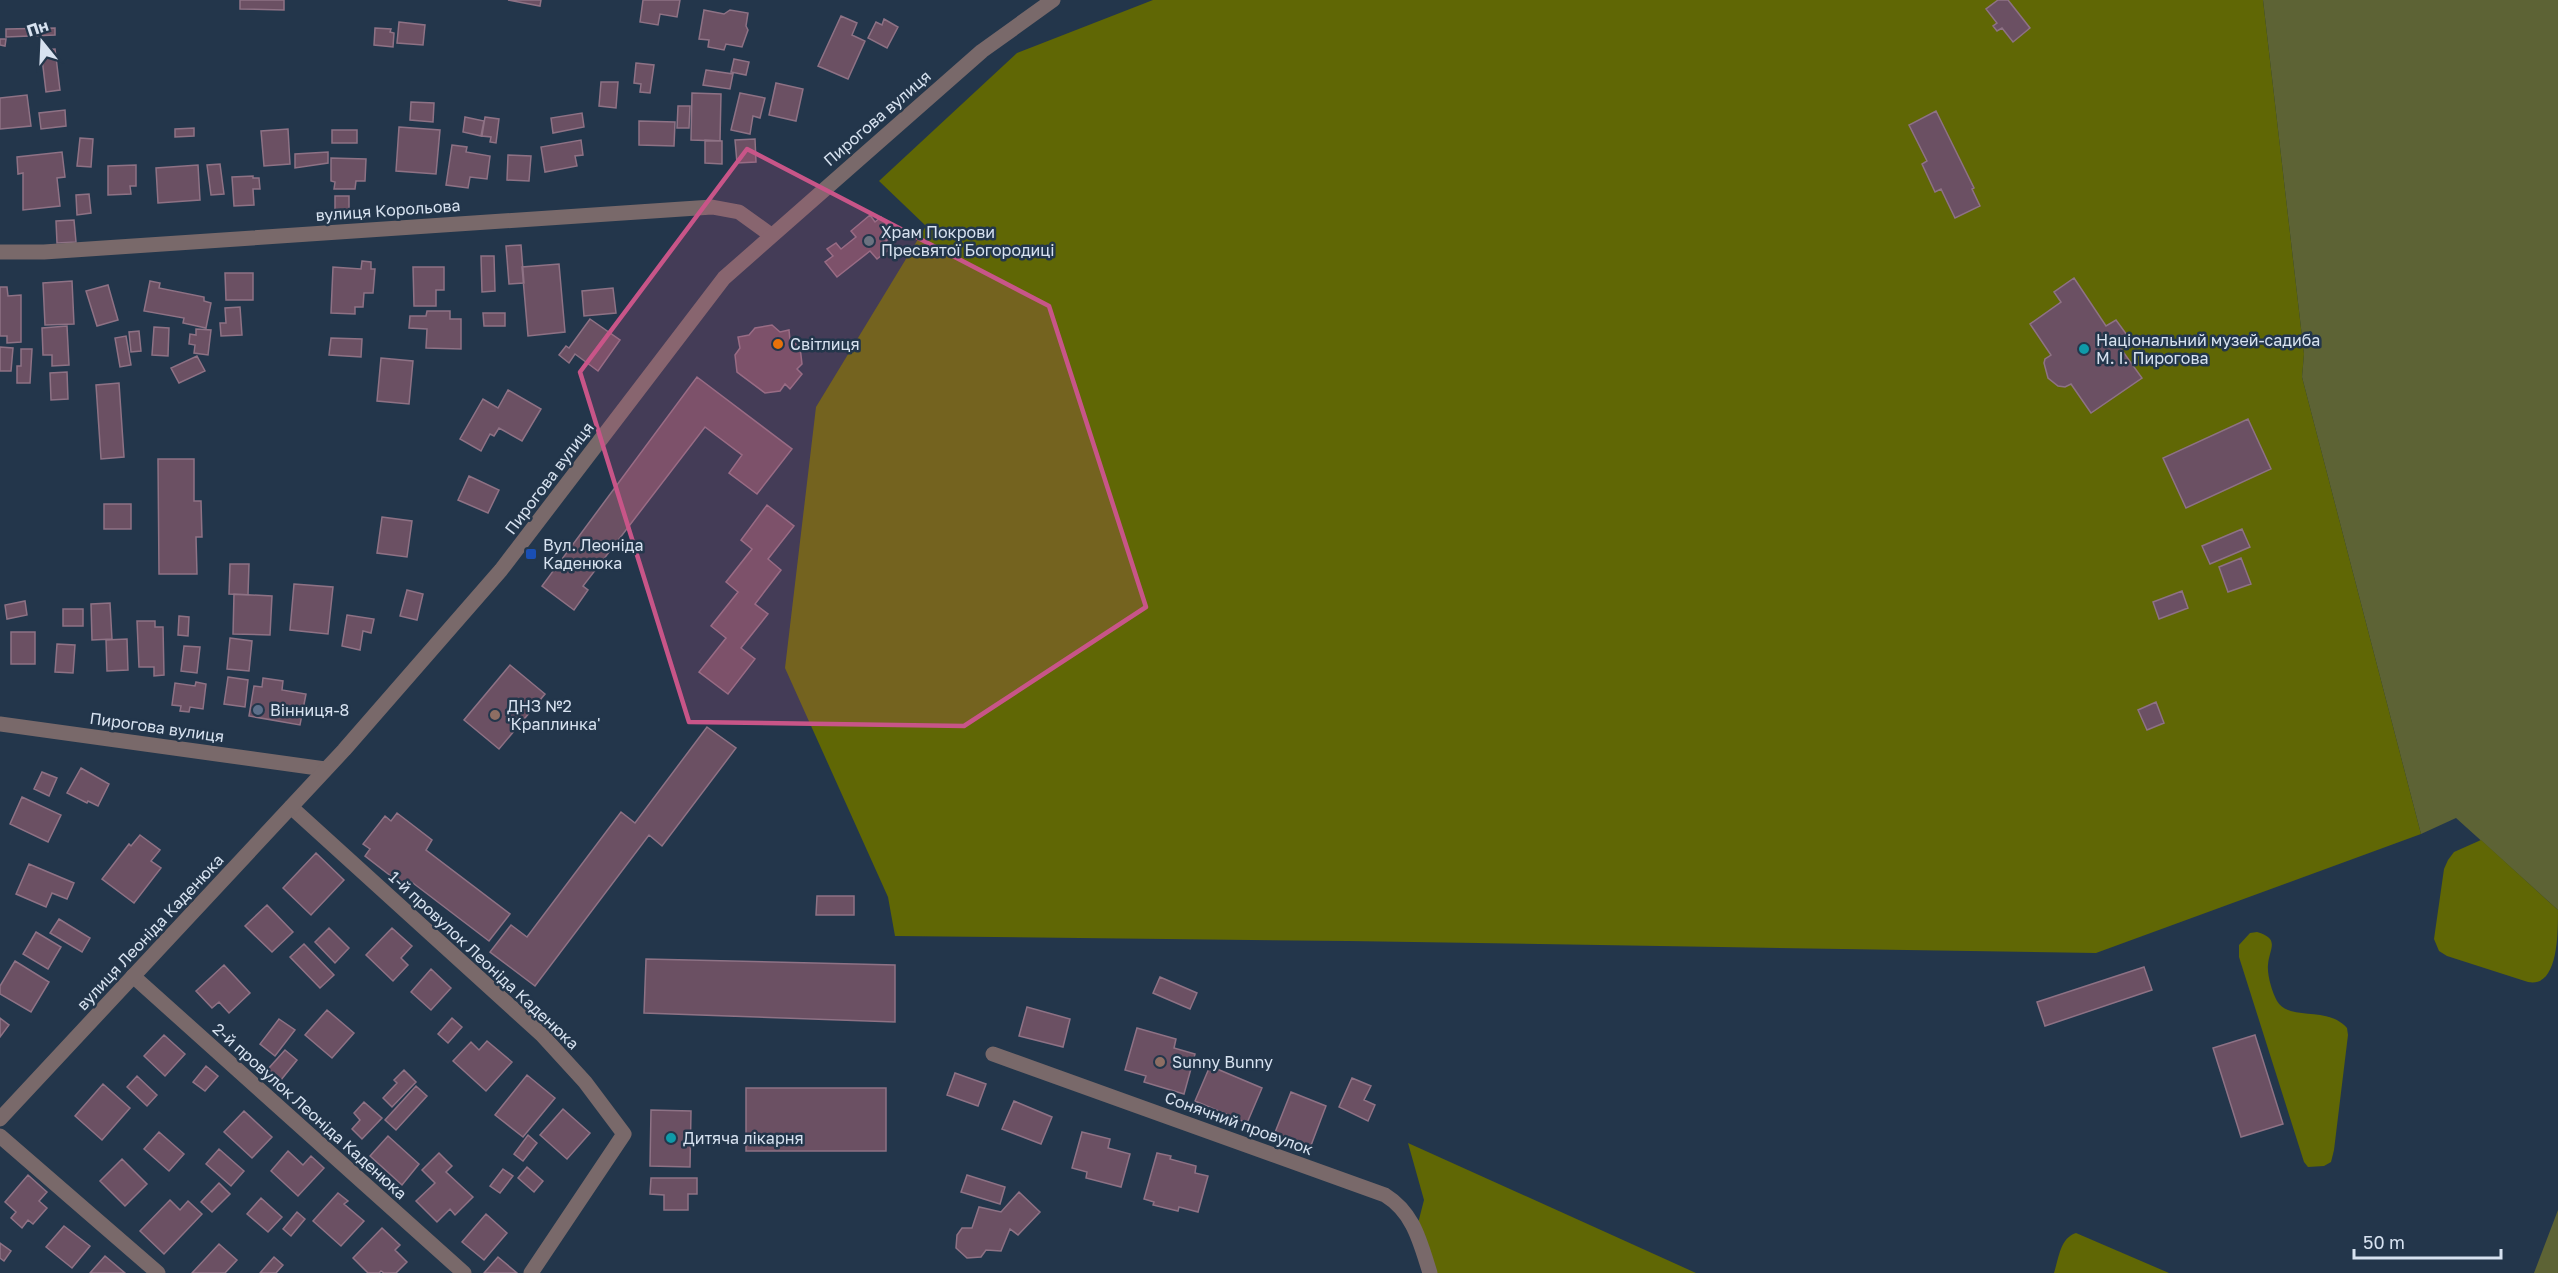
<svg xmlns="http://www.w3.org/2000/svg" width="2558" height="1273" font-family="'Golos Text',sans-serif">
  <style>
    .green { fill: #5d6335 }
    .forest { fill: #606705 }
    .building { fill: #6b5063; stroke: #8e7285; stroke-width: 1.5 }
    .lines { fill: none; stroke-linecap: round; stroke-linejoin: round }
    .minor { stroke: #79696a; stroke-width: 15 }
    .tertiary { stroke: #79696a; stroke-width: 15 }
    .marked { fill: #c85588; fill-opacity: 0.2; stroke: #c85588; stroke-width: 4.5; stroke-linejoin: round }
    .worship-dot { fill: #6b7280; stroke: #23364b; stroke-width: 2 }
    .food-dot { fill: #e8710a; stroke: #23364b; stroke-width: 2 }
    .culture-dot { fill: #0f9aa8; stroke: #23364b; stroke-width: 2 }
    .transit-dot { fill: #1a4fb4; stroke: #23364b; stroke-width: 2 }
    .service-dot { fill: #5c6f8a; stroke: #23364b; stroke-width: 2 }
    .education-dot { fill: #8d6e63; stroke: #23364b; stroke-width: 2 }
    .labels { text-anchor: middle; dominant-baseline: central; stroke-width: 5; stroke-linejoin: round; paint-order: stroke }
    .street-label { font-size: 16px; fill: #d7e2f0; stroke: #23364b }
    .poi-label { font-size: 16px; fill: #d7e2f0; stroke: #23364b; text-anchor: start }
  </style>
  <rect width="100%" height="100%" fill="#23364b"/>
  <path class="green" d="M 2263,0 L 2558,0 L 2558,910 L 2456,818 L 2421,834 L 2302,377 L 2304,354 Z
    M 2558,1210 L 2558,1273 L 2534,1273 Z"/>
  <path class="forest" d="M 1153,0 L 2263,0 L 2304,354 L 2302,377 L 2421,834 L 2096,953 L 1348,941 L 895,936 L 888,897 L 785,668 L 816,407 L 926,226 L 879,181 L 1017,53 Z
    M 2481,840 L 2558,910 C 2558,935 2558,988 2528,982 L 2447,956 L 2439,951 L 2434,939 L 2444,869 L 2448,860 L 2454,852 Z
    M 2257,932 C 2281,939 2269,949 2268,965 C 2267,975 2272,992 2277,1001 C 2289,1022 2327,1005 2347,1028 L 2348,1035 L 2334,1150 L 2331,1162 L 2324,1166 L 2308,1167 L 2304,1162 L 2239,957 L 2239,945 L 2250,933 Z
    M 1408,1143 L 1696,1273 L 1430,1273 L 1416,1231 L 1424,1200 Z
    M 2076,1233 L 2169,1273 L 2054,1273 C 2059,1258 2060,1238 2076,1233 Z"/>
  <path class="building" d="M 240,0 L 284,0 L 284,10 L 240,9 Z
    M 508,0 L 541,0 L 540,6 Z
    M 643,0 L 680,0 L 677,17 L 660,14 L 658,25 L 640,22 Z
    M 1998,0 L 2008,0 L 2030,28 L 2013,42 L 2002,28 L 1997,31 L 1993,26 L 1997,23 L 1986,9 Z
    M 704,10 L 724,14 L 730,10 L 748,13 L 746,26 L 748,30 L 742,47 L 726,44 L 724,50 L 708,47 L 709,40 L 699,39 Z
    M 841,16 L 857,23 L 852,35 L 865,41 L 848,79 L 818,66 Z
    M 884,19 L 898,27 L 887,48 L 868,38 L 876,22 L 882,25 Z
    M 399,22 L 425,25 L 423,45 L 397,43 Z
    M 55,28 L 55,35 L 6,37 L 6,29 Z
    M 375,28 L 391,29 L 390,32 L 394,33 L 393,47 L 374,45 Z
    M 0,39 L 6,39 L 5,46 L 0,45 Z
    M 55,49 L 60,90 L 46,92 L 41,50 Z
    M 734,59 L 749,62 L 746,75 L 731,72 Z
    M 636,63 L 654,65 L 650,93 L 640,92 L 641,84 L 634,83 Z
    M 706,70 L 733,74 L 730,89 L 703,85 Z
    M 601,82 L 618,82 L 616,108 L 599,106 Z
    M 776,83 L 803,89 L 796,121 L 769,115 Z
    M 692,93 L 721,94 L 720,141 L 691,140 Z
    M 740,93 L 765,98 L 760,118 L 753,116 L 750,134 L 731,130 Z
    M 27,95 L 31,126 L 0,129 L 0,98 Z
    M 411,102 L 434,103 L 433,122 L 410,120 Z
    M 678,106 L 690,106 L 689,128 L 677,128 Z
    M 65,110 L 66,126 L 41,129 L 39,113 Z
    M 1936,111 L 1974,188 L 1972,189 L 1980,206 L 1955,218 L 1941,189 L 1935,192 L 1922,164 L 1927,161 L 1909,125 Z
    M 582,113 L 584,127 L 553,133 L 551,118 Z
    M 465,117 L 484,121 L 481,136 L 463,132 Z
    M 485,117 L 499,119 L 496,143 L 490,142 L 491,137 L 482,136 Z
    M 639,121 L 675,122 L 674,146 L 639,145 Z
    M 399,127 L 440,130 L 436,174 L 396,171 Z
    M 194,128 L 194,136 L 175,137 L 175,129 Z
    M 288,129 L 290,164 L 264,166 L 261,131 Z
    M 332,130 L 357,130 L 357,143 L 332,143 Z
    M 80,138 L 93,139 L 91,167 L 77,166 Z
    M 755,139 L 756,162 L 737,163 L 735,140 Z
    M 581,140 L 583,155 L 575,156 L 577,166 L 545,172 L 541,147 Z
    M 705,140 L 722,141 L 722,164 L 705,163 Z
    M 452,145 L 467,147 L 466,152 L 490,156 L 487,179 L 470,177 L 468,188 L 446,185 Z
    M 62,152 L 65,177 L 57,178 L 60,206 L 23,210 L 23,173 L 18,174 L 17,157 Z
    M 328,152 L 328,163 L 295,168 L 295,154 Z
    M 508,155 L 531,156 L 529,181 L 507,180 Z
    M 331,158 L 366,159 L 365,181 L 356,181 L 355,189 L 334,189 L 335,182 L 331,181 Z
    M 220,164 L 224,194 L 211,195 L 207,165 Z
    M 136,165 L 136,186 L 130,186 L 131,194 L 108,195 L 108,166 Z
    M 198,165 L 200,200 L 158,203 L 156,168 Z
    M 253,176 L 253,178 L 259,178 L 260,189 L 253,189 L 254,205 L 234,206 L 232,177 Z
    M 89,194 L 91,213 L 77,215 L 76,195 Z
    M 335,196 L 349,196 L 349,213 L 335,214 Z
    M 870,215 L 875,222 L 881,217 L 895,234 L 886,241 L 891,248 L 877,259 L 870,251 L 837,277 L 825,262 L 833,256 L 827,249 L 836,243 L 841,249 L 856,237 L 851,231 Z
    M 74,220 L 76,242 L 57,243 L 56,221 Z
    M 521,245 L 524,283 L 509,284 L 506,246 Z
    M 481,256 L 494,256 L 495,291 L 482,292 Z
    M 362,261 L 371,262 L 371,269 L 375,269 L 373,293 L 364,293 L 363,307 L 355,307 L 355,314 L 331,313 L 333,267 L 361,269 Z
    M 559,264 L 565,332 L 528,336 L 522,267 Z
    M 413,267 L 444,267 L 444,290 L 436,290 L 436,306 L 414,306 Z
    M 225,273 L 253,273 L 253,300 L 226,300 Z
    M 2074,278 L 2106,326 L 2116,320 L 2127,335 L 2116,342 L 2142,378 L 2091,413 L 2071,384 L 2065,387 L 2058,386 L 2048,378 L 2044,363 L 2045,359 L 2051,355 L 2030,324 L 2061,302 L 2054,292 Z
    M 72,281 L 74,324 L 45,325 L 43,283 Z
    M 150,281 L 160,283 L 159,288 L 204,297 L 204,301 L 211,303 L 206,328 L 183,323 L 184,318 L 144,311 Z
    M 108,285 L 118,320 L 97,326 L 86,291 Z
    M 0,287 L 7,287 L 8,296 L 21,295 L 21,342 L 7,343 L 7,336 L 0,336 Z
    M 613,288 L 616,313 L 584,316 L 582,291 Z
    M 240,307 L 242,335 L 221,336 L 220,323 L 226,323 L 225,308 Z
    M 427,311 L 450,311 L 450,319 L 461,319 L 461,349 L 426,348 L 427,329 L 409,328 L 410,316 L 426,316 Z
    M 483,313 L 505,313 L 505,326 L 484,326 Z
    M 590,319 L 620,340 L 598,371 L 575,354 L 569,363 L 559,355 L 566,346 L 569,348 Z
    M 772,325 L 780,332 L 789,330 L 790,340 L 800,347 L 802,364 L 797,369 L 802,374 L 790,389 L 785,384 L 780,391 L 765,393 L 737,372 L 735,355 L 740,348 L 738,337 L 749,335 L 755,328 Z
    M 67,326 L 69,365 L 52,366 L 52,355 L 43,355 L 42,328 Z
    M 154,327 L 169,328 L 168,356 L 152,355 Z
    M 196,329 L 211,330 L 208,355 L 194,353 L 195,345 L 189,344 L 190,334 L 196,335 Z
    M 139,331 L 141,351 L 131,352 L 129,332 Z
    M 126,336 L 131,365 L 120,367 L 115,338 Z
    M 331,338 L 362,339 L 361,357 L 329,355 Z
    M 0,347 L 13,348 L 11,371 L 0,371 Z
    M 21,349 L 32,349 L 30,383 L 17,383 L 17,366 L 21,366 Z
    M 197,356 L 205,371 L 179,383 L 171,368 Z
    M 381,358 L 413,361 L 409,404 L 377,401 Z
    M 67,372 L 68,399 L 51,400 L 50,373 Z
    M 697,377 L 792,449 L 757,494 L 729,473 L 742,455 L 705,427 L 583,586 L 588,590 L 574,610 L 542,586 Z
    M 119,383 L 124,457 L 101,459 L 96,385 Z
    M 508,390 L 541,409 L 522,441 L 499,428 L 494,436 L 490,434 L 481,451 L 460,439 L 483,399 L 498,408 Z
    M 2248,419 L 2271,469 L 2186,508 L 2163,458 Z
    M 158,459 L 194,459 L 194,501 L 201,501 L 202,537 L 196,537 L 197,574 L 159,574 Z
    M 469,476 L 499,490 L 488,513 L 458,500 Z
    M 104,504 L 131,504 L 131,529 L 104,529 Z
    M 767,505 L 794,526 L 768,559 L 781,570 L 755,604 L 768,614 L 741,648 L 755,659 L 728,694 L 699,672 L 726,638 L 711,626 L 738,592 L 726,582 L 752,549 L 741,540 Z
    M 382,517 L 412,521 L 407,557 L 377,553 Z
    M 2242,529 L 2250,547 L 2210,564 L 2202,546 Z
    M 2241,558 L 2251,584 L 2228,592 L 2219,567 Z
    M 230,564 L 249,564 L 248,595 L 229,594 Z
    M 294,584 L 333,587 L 328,634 L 290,630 Z
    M 407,590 L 423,594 L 417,620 L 400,616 Z
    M 2182,591 L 2188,608 L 2159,619 L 2153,602 Z
    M 234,594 L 272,596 L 270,635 L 233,634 Z
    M 25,601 L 27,615 L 7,619 L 5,605 Z
    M 110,603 L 112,639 L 92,640 L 91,604 Z
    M 63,609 L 83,609 L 83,626 L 63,626 Z
    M 347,615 L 374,619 L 371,633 L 363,631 L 360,650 L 342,646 Z
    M 179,616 L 189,617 L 188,636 L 178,635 Z
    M 137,621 L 155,621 L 155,627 L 163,627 L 164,675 L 154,676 L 154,667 L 139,667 Z
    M 11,632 L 35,632 L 35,664 L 11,664 Z
    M 230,638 L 252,641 L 249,671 L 227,669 Z
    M 127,639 L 128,670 L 107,671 L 106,640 Z
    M 57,644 L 75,645 L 73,673 L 55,672 Z
    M 184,646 L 200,647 L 197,673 L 181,671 Z
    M 510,665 L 545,694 L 499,749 L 464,720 Z
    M 228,677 L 248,680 L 245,707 L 224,704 Z
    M 263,678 L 283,681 L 282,690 L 306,694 L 300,725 L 249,716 L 254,686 L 262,687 Z
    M 196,682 L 206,684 L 203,709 L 190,707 L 189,712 L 180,711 L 181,706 L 172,705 L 175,683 L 195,686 Z
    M 2156,702 L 2164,723 L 2147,730 L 2138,710 Z
    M 707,727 L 736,748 L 662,846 L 649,835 L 535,986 L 490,952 L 511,925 L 527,937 L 621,812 L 635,823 Z
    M 81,768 L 109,784 L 98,806 L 88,801 L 87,803 L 67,793 Z
    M 42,772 L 57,778 L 49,796 L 34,789 Z
    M 22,797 L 61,815 L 48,842 L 10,824 Z
    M 397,813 L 432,840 L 426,850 L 510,914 L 489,941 L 409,880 L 405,887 L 365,856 L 370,849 L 363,844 L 385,816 L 391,821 Z
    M 140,835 L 160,850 L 151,861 L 161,868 L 134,903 L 102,879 L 129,844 L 131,846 Z
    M 316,853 L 344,880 L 311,915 L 283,888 Z
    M 29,864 L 74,883 L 67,899 L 52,893 L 46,907 L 16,894 Z
    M 817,896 L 854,896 L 854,915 L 816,915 Z
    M 267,905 L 293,932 L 272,952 L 245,926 Z
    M 59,919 L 90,938 L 82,952 L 50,933 Z
    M 329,928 L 349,948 L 335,963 L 315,942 Z
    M 392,928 L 412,946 L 401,958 L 408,965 L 393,981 L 366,955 Z
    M 36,932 L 61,947 L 48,969 L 23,954 Z
    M 304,944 L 334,975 L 320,988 L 290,957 Z
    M 646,959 L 895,965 L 895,1022 L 644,1013 Z
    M 15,961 L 49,982 L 31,1012 L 0,994 L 0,986 Z
    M 224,965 L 250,993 L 229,1013 L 219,1002 L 212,1008 L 196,991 Z
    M 2144,967 L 2152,990 L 2045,1026 L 2037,1002 Z
    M 431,969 L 451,988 L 431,1010 L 411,992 Z
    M 1160,977 L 1197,993 L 1190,1009 L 1153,993 Z
    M 1027,1007 L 1070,1019 L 1063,1047 L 1019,1036 Z
    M 327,1010 L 354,1033 L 332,1058 L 305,1035 Z
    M 0,1018 L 9,1025 L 0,1037 Z
    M 452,1018 L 462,1027 L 448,1043 L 438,1034 Z
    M 279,1019 L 295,1030 L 275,1056 L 260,1044 Z
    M 1137,1028 L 1176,1039 L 1174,1048 L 1195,1054 L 1184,1094 L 1144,1082 L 1146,1076 L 1125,1070 Z
    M 164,1035 L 185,1054 L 165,1076 L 144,1056 Z
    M 2255,1035 L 2283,1124 L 2241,1137 L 2213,1048 Z
    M 487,1041 L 512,1062 L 486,1091 L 453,1061 L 471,1042 L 479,1050 Z
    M 285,1050 L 297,1060 L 281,1080 L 268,1069 Z
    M 206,1066 L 218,1076 L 205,1091 L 193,1082 Z
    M 1210,1066 L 1262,1088 L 1247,1123 L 1195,1101 Z
    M 404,1070 L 416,1082 L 392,1107 L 383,1098 L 397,1083 L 394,1080 Z
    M 955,1073 L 986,1084 L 978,1106 L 947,1095 Z
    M 527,1075 L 555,1098 L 523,1137 L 495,1115 Z
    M 137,1076 L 157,1095 L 147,1106 L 127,1087 Z
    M 1352,1078 L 1371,1086 L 1364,1100 L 1375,1105 L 1368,1121 L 1339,1107 Z
    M 103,1084 L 130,1108 L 102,1140 L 75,1116 Z
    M 416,1086 L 427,1096 L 396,1130 L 385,1120 Z
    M 746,1088 L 886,1088 L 886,1151 L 746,1151 Z
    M 1291,1092 L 1326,1106 L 1310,1148 L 1274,1135 Z
    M 1014,1101 L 1052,1117 L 1041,1144 L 1002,1129 Z
    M 364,1102 L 382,1118 L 362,1139 L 352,1129 L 360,1120 L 354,1113 Z
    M 563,1109 L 590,1133 L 567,1159 L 540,1135 Z
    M 651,1110 L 691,1111 L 690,1167 L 650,1166 Z
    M 244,1111 L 272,1137 L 252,1158 L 224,1132 Z
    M 159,1132 L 184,1154 L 169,1171 L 144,1149 Z
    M 1082,1132 L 1110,1139 L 1108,1148 L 1130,1154 L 1121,1187 L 1086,1178 L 1087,1172 L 1072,1168 Z
    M 528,1135 L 537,1143 L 523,1161 L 514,1154 Z
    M 388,1136 L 419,1164 L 402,1185 L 370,1156 Z
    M 219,1149 L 244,1171 L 231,1186 L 206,1164 Z
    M 288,1151 L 303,1165 L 311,1156 L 324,1168 L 298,1196 L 271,1171 Z
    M 439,1153 L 452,1166 L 446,1172 L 473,1197 L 455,1215 L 450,1209 L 437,1222 L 416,1201 L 435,1183 L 422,1170 Z
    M 1157,1153 L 1171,1156 L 1170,1159 L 1196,1166 L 1195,1173 L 1208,1176 L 1198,1212 L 1179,1207 L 1178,1211 L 1153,1205 L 1154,1202 L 1144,1199 Z
    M 122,1159 L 147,1184 L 125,1206 L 100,1181 Z
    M 527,1167 L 543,1181 L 534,1192 L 518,1178 Z
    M 503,1169 L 513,1176 L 500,1193 L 490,1186 Z
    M 28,1175 L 47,1192 L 39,1201 L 47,1208 L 33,1224 L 28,1220 L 22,1228 L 11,1218 L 16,1212 L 5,1202 Z
    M 967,1175 L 1005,1187 L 1000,1204 L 961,1192 Z
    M 651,1178 L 697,1178 L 697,1194 L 688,1194 L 688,1210 L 664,1210 L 664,1195 L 650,1194 Z
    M 219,1183 L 230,1194 L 212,1212 L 201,1202 Z
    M 1019,1192 L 1040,1212 L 1018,1235 L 1010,1229 L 1001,1251 L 986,1250 L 981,1257 L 967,1258 L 956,1248 L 957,1235 L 962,1228 L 972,1228 L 979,1207 L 1001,1212 Z
    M 338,1193 L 348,1201 L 344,1204 L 364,1221 L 341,1246 L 313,1221 Z
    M 261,1198 L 282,1217 L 268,1232 L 247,1214 Z
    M 170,1200 L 180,1210 L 188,1201 L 202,1214 L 164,1254 L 140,1231 Z
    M 297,1212 L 305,1219 L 291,1236 L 283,1229 Z
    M 486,1214 L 507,1233 L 484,1260 L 462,1242 Z
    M 64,1226 L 90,1246 L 72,1268 L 46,1247 Z
    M 382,1228 L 400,1245 L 395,1250 L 407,1262 L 396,1273 L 384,1273 L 381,1271 L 379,1273 L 368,1273 L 353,1258 Z
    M 0,1243 L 11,1251 L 4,1261 L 0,1258 Z
    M 219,1244 L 237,1260 L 225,1273 L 192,1273 Z
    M 105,1256 L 125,1273 L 90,1273 Z
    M 274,1257 L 283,1265 L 276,1273 L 260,1273 Z
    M 498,1257 L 517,1273 L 484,1273 Z"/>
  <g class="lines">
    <path class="minor" d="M 0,252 L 44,252 L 712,207 L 739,212 L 771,235
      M 0,724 L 325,769
      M 291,807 L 542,1035 L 585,1082 L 624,1134 L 531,1273
      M 133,976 L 464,1273
      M 993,1054 L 1385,1195 C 1414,1213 1420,1242 1430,1273
      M 0,1136 L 158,1273"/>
    <path class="tertiary" d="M 0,1119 L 344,750 L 501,570 L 724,278 L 982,51 L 1053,0"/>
  </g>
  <path class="marked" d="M 747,149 L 1049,306 L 1146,607 L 964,726 L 689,722 L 580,372 Z"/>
  <circle class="worship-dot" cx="869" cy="241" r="6"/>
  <circle class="food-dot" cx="778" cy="344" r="6"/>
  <g class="culture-dot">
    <circle cx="2084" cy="349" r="6"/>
    <circle cx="671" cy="1138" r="6"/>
  </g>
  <rect class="transit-dot" x="525" y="548" width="12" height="12" rx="3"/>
  <circle class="service-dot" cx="258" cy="710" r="6"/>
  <g class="education-dot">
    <circle cx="495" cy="715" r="6"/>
    <circle cx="1160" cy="1062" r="6"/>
  </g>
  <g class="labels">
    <g class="street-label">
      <text transform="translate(877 118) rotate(-41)">Пирогова вулиця</text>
      <text transform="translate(388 210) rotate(-4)">вулиця Корольова</text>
      <text transform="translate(549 478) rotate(-53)">Пирогова вулиця</text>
      <text transform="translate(157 727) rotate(8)">Пирогова вулиця</text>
      <text transform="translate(150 932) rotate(-47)">вулиця Леоніда Каденюка</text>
      <text transform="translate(484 960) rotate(43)">1-й провулок Леоніда Каденюка</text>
      <text transform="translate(310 1111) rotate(42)">2-й провулок Леоніда Каденюка</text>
      <text transform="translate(1239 1123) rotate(20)">Сонячний провулок</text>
    </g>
    <g class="poi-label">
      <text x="881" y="232">Храм Покрови<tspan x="881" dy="18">Пресвятої Богородиці</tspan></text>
      <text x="2096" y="340">Національний музей-садиба<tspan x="2096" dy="18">М. І. Пирогова</tspan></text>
      <text x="790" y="344">Світлиця</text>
      <text x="543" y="545">Вул. Леоніда<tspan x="543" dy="18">Каденюка</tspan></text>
      <text x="507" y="706">ДНЗ №2<tspan x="507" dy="18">'Краплинка'</tspan></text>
      <text x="270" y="710">Вінниця-8</text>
      <text x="1172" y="1062">Sunny Bunny</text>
      <text x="683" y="1138">Дитяча лікарня</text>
    </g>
  </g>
  <g transform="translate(42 42) rotate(342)" stroke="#23364b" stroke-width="4.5" paint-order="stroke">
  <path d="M0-4.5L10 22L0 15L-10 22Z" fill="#d7e2f0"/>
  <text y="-9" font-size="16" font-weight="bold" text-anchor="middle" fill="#d7e2f0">Пн</text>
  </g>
  <path d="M2354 1249v9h147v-9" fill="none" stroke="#d7e2f0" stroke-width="3"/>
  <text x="2363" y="1249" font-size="18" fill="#d7e2f0" stroke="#23364b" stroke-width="4.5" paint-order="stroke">50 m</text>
</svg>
